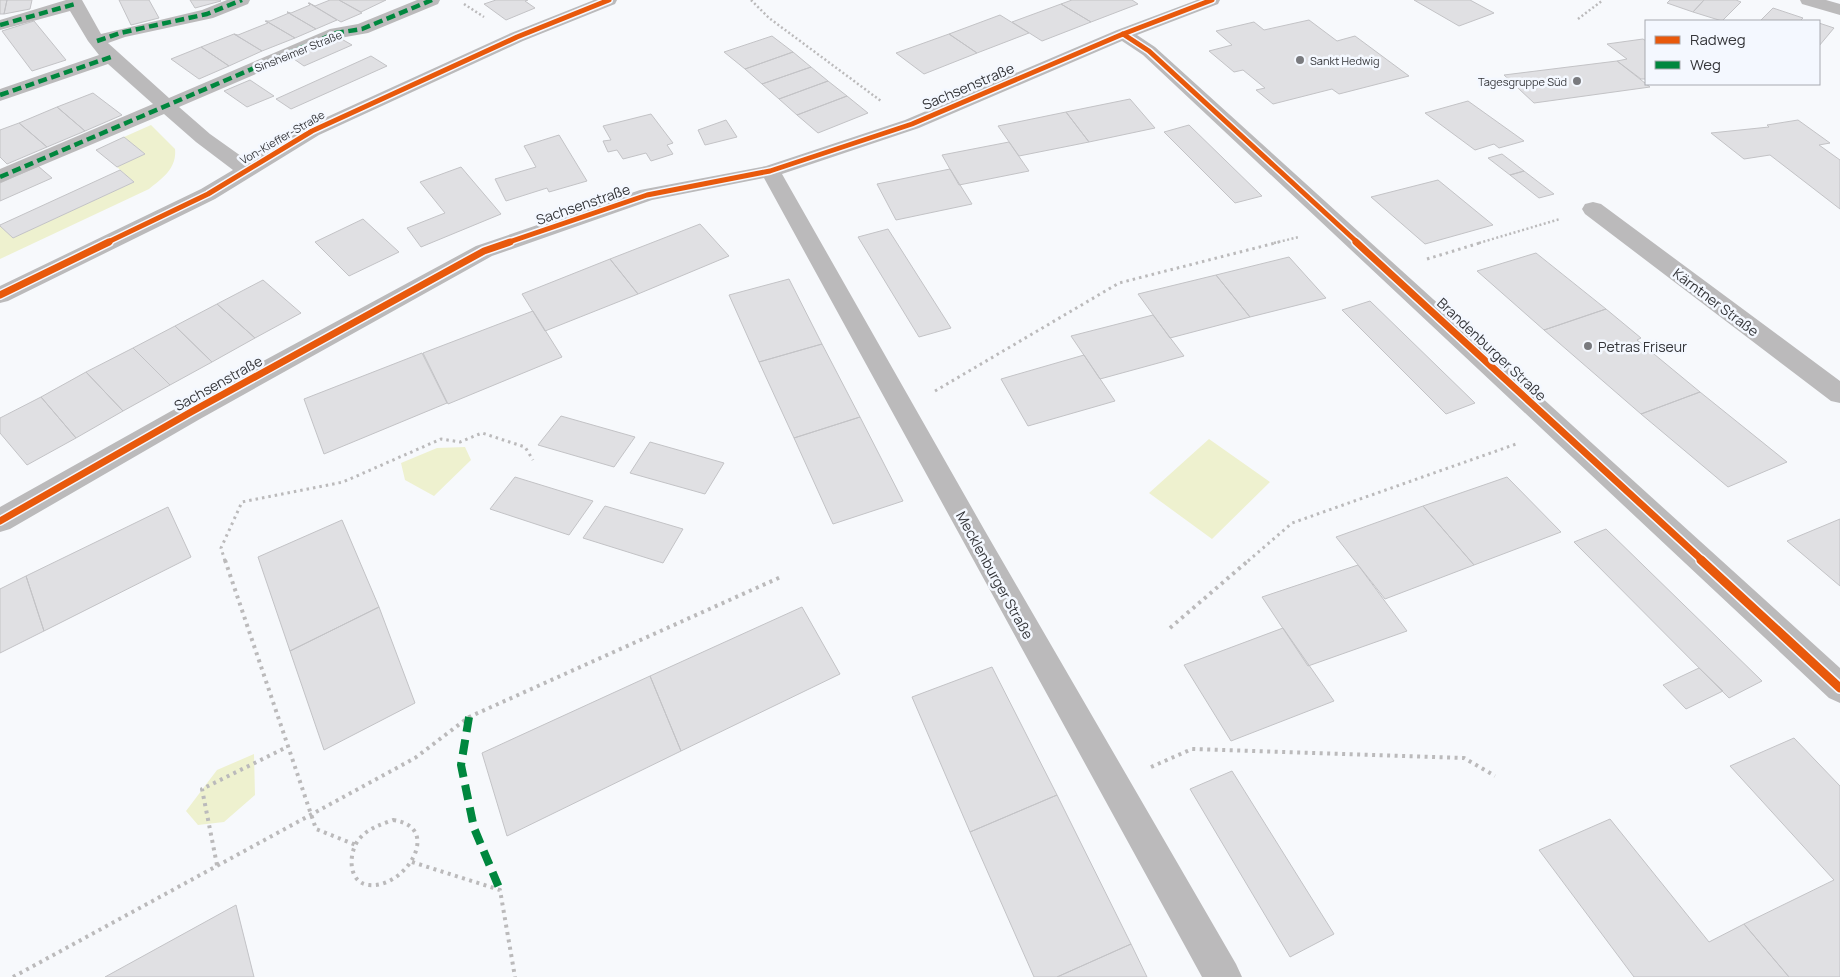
<svg xmlns="http://www.w3.org/2000/svg" width="1840" height="977" font-family="Manrope,sans-serif">
  <style>
    .green { fill: #eef1cf }
    .building { fill: #e0e0e3; stroke: #c3c3c6 }
    .lines { fill: none; stroke-linecap: round; stroke-linejoin: round }
    .path-far2 { stroke: #bbbabb; stroke-width: 2.5; stroke-dasharray: 2 2.5; stroke-linecap: butt }
    .path-far1 { stroke: #bbbabb; stroke-width: 3; stroke-dasharray: 2.5 4; stroke-linecap: butt }
    .path { stroke: #bbbabb; stroke-width: 4; stroke-dasharray: 3 4.5; stroke-linecap: butt }
    .minor { fill: #bbbabb; fill-rule: evenodd }
    .quiet-far1 { stroke: #00873e; stroke-width: 4.5; stroke-dasharray: 9 4.5; stroke-linecap: butt }
    .quiet { stroke: #00873e; stroke-width: 8; stroke-dasharray: 15 8; stroke-linecap: butt }
    .cycleway-far2-casing { stroke: #f4f8ff; stroke-width: 8 }
    .cycleway-far1-casing { stroke: #f4f8ff; stroke-width: 10 }
    .cycleway-casing { stroke: #f4f8ff; stroke-width: 12 }
    .cycleway-far2 { stroke: #e8590c; stroke-width: 5 }
    .cycleway-far1 { stroke: #e8590c; stroke-width: 7 }
    .cycleway { stroke: #e8590c; stroke-width: 9 }
    .poi-dot { fill: #797a7e; stroke: #f4f8ff; stroke-width: 2 }
    .labels { text-anchor: middle; dominant-baseline: central; stroke-width: 5; stroke-linejoin: round; paint-order: stroke }
    .far-street-label { font-size: 11px; fill: #35363a; stroke: #f4f8ff }
    .far-poi-label { font-size: 11px; fill: #35363a; stroke: #f4f8ff; text-anchor: start }
    .street-label { font-size: 14px; fill: #35363a; stroke: #f4f8ff }
    .poi-label { font-size: 14px; fill: #35363a; stroke: #f4f8ff; text-anchor: start }
  </style>
  <rect width="100%" height="100%" fill="#f7f9fc"/>
  <path class="green" d="M 151,125 L 175,149 C 177,168 163,178 149,189 L 0,259 L 0,226 L 13,238 L 134,182 L 117,167 L 145,154 L 124,137 Z
    M 1209,439 L 1270,482 L 1212,539 L 1149,493 Z
    M 465,447 L 471,460 L 434,496 L 405,480 L 401,463 L 437,448 Z
    M 254,754 L 255,795 L 224,822 L 198,825 L 186,811 L 217,770 Z"/>
  <path class="building" d="M 0,0 L 7,0 L 4,14 L 0,14 Z
    M 7,0 L 32,0 L 30,9 L 4,14 Z
    M 119,0 L 149,0 L 159,18 L 131,25 Z
    M 190,0 L 220,0 L 221,1 L 195,8 Z
    M 330,0 L 339,0 L 362,13 L 341,22 L 309,3 L 315,6 Z
    M 339,0 L 386,0 L 361,12 Z
    M 496,0 L 528,0 L 525,1 L 535,8 L 506,20 L 484,4 Z
    M 1072,0 L 1132,0 L 1138,4 L 1091,22 L 1061,4 Z
    M 1414,0 L 1470,0 L 1494,13 L 1459,26 Z
    M 1670,0 L 1704,0 L 1693,12 L 1667,3 Z
    M 1704,0 L 1736,0 L 1741,2 L 1722,21 L 1693,12 Z
    M 308,3 L 309,3 L 337,20 L 316,29 L 287,12 L 291,13 L 310,5 Z
    M 1061,4 L 1091,22 L 1042,41 L 1012,22 Z
    M 1773,8 L 1803,18 L 1800,21 L 1760,21 Z
    M 287,12 L 316,29 L 295,38 L 266,21 L 270,21 L 289,13 Z
    M 1000,15 L 1029,33 L 977,53 L 949,34 Z
    M 1309,20 L 1337,41 L 1355,36 L 1409,76 L 1339,94 L 1332,89 L 1273,104 L 1256,90 L 1265,88 L 1243,70 L 1234,72 L 1209,51 L 1232,45 L 1216,31 L 1254,22 L 1264,30 Z
    M 34,21 L 66,60 L 32,71 L 2,31 Z
    M 265,21 L 266,21 L 295,38 L 262,51 L 234,34 L 238,35 L 268,23 Z
    M 1819,23 L 1834,28 L 1819,46 Z
    M 234,34 L 262,51 L 229,66 L 201,47 Z
    M 949,34 L 977,53 L 924,74 L 896,53 Z
    M 772,36 L 793,52 L 745,69 L 724,52 Z
    M 338,37 L 352,45 L 304,66 L 291,57 Z
    M 1643,39 L 1646,41 L 1646,79 L 1641,79 L 1617,61 L 1627,59 L 1607,44 Z
    M 201,47 L 229,66 L 199,79 L 171,59 Z
    M 793,52 L 811,67 L 762,84 L 745,69 Z
    M 371,56 L 387,66 L 291,109 L 276,99 Z
    M 1617,61 L 1650,87 L 1534,103 L 1504,75 Z
    M 811,67 L 828,81 L 779,99 L 762,84 Z
    M 250,80 L 274,96 L 247,107 L 224,91 Z
    M 828,81 L 847,96 L 797,115 L 779,99 Z
    M 93,93 L 122,115 L 85,131 L 57,107 Z
    M 847,96 L 868,113 L 818,133 L 797,115 Z
    M 1130,99 L 1155,128 L 1089,142 L 1066,112 Z
    M 1468,101 L 1524,141 L 1499,148 L 1494,144 L 1475,150 L 1425,113 Z
    M 57,107 L 85,131 L 47,147 L 19,123 Z
    M 1066,112 L 1089,142 L 1019,156 L 998,126 Z
    M 651,114 L 673,143 L 667,145 L 673,154 L 651,161 L 646,153 L 623,159 L 617,150 L 608,152 L 603,141 L 611,140 L 603,126 Z
    M 726,120 L 737,137 L 705,145 L 698,130 Z
    M 1798,120 L 1830,143 L 1819,145 L 1840,160 L 1840,209 L 1770,155 L 1744,159 L 1711,133 L 1769,127 L 1767,125 Z
    M 19,123 L 47,147 L 7,164 L 0,157 L 0,130 Z
    M 1189,125 L 1262,196 L 1235,203 L 1164,132 Z
    M 559,135 L 587,181 L 549,192 L 547,188 L 506,201 L 495,179 L 536,167 L 524,146 Z
    M 124,137 L 145,154 L 117,167 L 96,150 Z
    M 1009,142 L 1029,171 L 959,185 L 942,155 Z
    M 1502,154 L 1524,171 L 1510,175 L 1488,158 Z
    M 38,166 L 52,178 L 0,201 L 0,183 Z
    M 461,167 L 501,214 L 421,247 L 407,228 L 445,213 L 420,182 Z
    M 950,169 L 972,204 L 896,220 L 877,184 Z
    M 120,170 L 134,182 L 13,238 L 0,226 L 0,225 Z
    M 1524,171 L 1554,194 L 1539,198 L 1510,175 Z
    M 1438,180 L 1493,225 L 1425,244 L 1371,197 Z
    M 363,219 L 399,252 L 349,276 L 315,242 Z
    M 700,224 L 729,256 L 638,294 L 610,259 Z
    M 888,229 L 951,328 L 919,337 L 858,237 Z
    M 1536,253 L 1606,309 L 1544,330 L 1477,271 Z
    M 1289,257 L 1326,298 L 1250,317 L 1216,275 Z
    M 610,259 L 638,294 L 545,331 L 522,294 Z
    M 1216,275 L 1250,317 L 1170,338 L 1138,294 Z
    M 789,279 L 822,344 L 759,362 L 729,295 Z
    M 263,280 L 301,313 L 255,338 L 217,304 Z
    M 1370,301 L 1475,403 L 1446,414 L 1342,310 Z
    M 217,304 L 255,338 L 212,362 L 175,326 Z
    M 1606,309 L 1641,338 L 1637,340 L 1700,392 L 1641,414 L 1544,330 Z
    M 533,311 L 562,357 L 448,404 L 423,353 Z
    M 1153,315 L 1184,356 L 1100,379 L 1071,336 Z
    M 175,326 L 212,362 L 170,385 L 133,348 Z
    M 822,344 L 860,417 L 794,438 L 759,362 Z
    M 133,348 L 170,385 L 123,411 L 86,372 Z
    M 422,353 L 447,403 L 324,454 L 304,399 Z
    M 1084,355 L 1115,401 L 1028,426 L 1001,379 Z
    M 86,372 L 123,411 L 76,438 L 41,397 Z
    M 1700,392 L 1787,462 L 1728,487 L 1641,414 Z
    M 41,397 L 76,438 L 27,465 L 0,433 L 0,418 Z
    M 561,416 L 635,437 L 614,467 L 538,445 Z
    M 860,417 L 903,501 L 833,524 L 794,438 Z
    M 650,442 L 724,463 L 705,494 L 630,473 Z
    M 515,477 L 593,501 L 569,535 L 490,509 Z
    M 1507,477 L 1561,532 L 1474,565 L 1423,506 Z
    M 605,506 L 683,529 L 663,563 L 583,538 Z
    M 1423,506 L 1474,565 L 1385,599 L 1336,537 Z
    M 168,507 L 191,557 L 44,631 L 26,576 Z
    M 1840,519 L 1840,586 L 1787,541 Z
    M 342,520 L 379,607 L 290,651 L 258,557 Z
    M 1606,529 L 1762,681 L 1729,698 L 1574,542 Z
    M 1358,565 L 1407,631 L 1308,666 L 1262,597 Z
    M 26,576 L 44,631 L 0,653 L 0,589 Z
    M 379,607 L 415,703 L 324,750 L 290,651 Z
    M 802,607 L 840,674 L 681,751 L 650,676 Z
    M 1283,628 L 1334,701 L 1231,741 L 1184,665 Z
    M 992,667 L 1057,795 L 970,832 L 912,697 Z
    M 1699,668 L 1723,691 L 1686,709 L 1663,685 Z
    M 650,676 L 681,751 L 507,836 L 482,753 Z
    M 1794,738 L 1840,786 L 1840,977 L 1789,977 L 1744,924 L 1834,880 L 1730,766 Z
    M 1232,771 L 1334,934 L 1290,957 L 1190,789 Z
    M 1057,795 L 1131,944 L 1057,977 L 1034,977 L 970,832 Z
    M 1610,819 L 1709,942 L 1744,924 L 1789,977 L 1634,977 L 1539,850 Z
    M 236,905 L 254,977 L 105,977 Z
    M 1131,944 L 1147,977 L 1057,977 Z"/>
  <g class="lines">
    <path class="path-far2" d="M 751,0 L 769,18 L 881,101
      M 464,4 L 484,17
      M 1578,19 L 1603,0
      M 1274,243 L 1299,237
      M 1479,243 L 1560,219"/>
    <path class="path-far1" d="M 1427,259 L 1483,242
      M 935,391 L 1119,283 L 1279,242
      M 225,561 L 221,548 L 242,502 L 343,482 L 441,439 L 460,442 L 482,433 L 525,447 L 533,460
      M 1248,561 L 1292,523 L 1519,443"/>
    <path class="path" d="M 225,560 L 316,829 L 356,845
      M 1170,628 L 1249,560
      M 1151,767 L 1192,749 L 1464,758 L 1495,776
      M 393,820 C 444,827 405,889 369,885 C 347,883 348,851 360,838 C 369,828 380,825 393,820 Z
      M 412,862 L 500,890 L 515,977
      M 217,865 L 202,789 L 287,747
      M 13,977 L 415,758 L 469,717 L 783,576"/>
    <path class="minor" d="M 66,0 L 82,0 L 101,34 L 202,10 L 227,0 L 250,0 L 248,4 L 213,18 L 125,37 L 108,43 L 169,98 L 330,29 L 358,24 L 417,0 L 440,0 L 438,4 L 368,33 L 340,38 L 179,107 L 210,134 L 248,161 L 305,127 L 511,33 L 594,0 L 617,0 L 615,4 L 523,41 L 319,135 L 215,199 L 8,301 L 0,303 L 0,286 L 201,189 L 233,170 L 196,142 L 164,114 L 0,183 L 0,169 L 153,104 L 108,64 L 0,101 L 0,89 L 99,55 L 88,41 L 70,11 L 0,30 L 0,20 Z
      M 1197,0 L 1220,0 L 1218,4 L 1137,35 L 1155,47 L 1840,668 L 1840,703 L 1829,698 L 1143,55 L 1122,41 L 919,128 L 782,174 L 985,531 L 1236,964 L 1242,977 L 1202,977 L 764,178 L 652,200 L 492,256 L 200,419 L 10,529 L 0,532 L 0,507 L 182,405 L 476,246 L 640,190 L 766,166 L 905,120 L 1117,30 Z
      M 1800,0 L 1826,0 L 1840,4 L 1840,15 L 1802,4 Z
      M 1593,202 L 1601,204 L 1840,381 L 1840,403 L 1831,401 L 1585,214 L 1582,209 L 1585,204 Z"/>
    <path class="quiet-far1" d="M 0,25 L 75,4
      M 97,41 L 120,33 L 207,14 L 242,0
      M 0,95 L 111,57
      M 0,177 L 336,33 L 362,29 L 432,0"/>
    <path class="quiet" d="M 469,717 L 461,765 L 474,828 L 500,890"/>
    <g class="cycleway-far2-casing">
      <path id="cycleway-far2" d="M 1123,34 L 1149,51 L 1358,243
        M 106,243 L 208,194 L 312,131 L 517,37 L 609,0
        M 506,243 L 647,195 L 770,171 L 912,124 L 1123,34 L 1212,0"/>
    </g>
    <g class="cycleway-far1-casing">
      <path id="cycleway-far1" d="M 1356,242 L 1703,561
        M 0,295 L 109,242
        M 0,521 L 191,412 L 484,251 L 510,242"/>
    </g>
    <g class="cycleway-casing">
      <path id="cycleway" d="M 1701,560 L 1840,688"/>
    </g>
    <use href="#cycleway-far2" class="cycleway-far2"/>
    <use href="#cycleway-far1" class="cycleway-far1"/>
    <use href="#cycleway" class="cycleway"/>
  </g>
  <g class="poi-dot">
    <circle cx="1300" cy="60" r="5"/>
    <circle cx="1577" cy="81" r="5"/>
    <circle cx="1588" cy="346" r="5"/>
  </g>
  <g class="labels">
    <g class="far-street-label">
      <text transform="translate(298 51) rotate(-22)">Sinsheimer Straße</text>
      <text transform="translate(282 137) rotate(-30)">Von-Kieffer-Straße</text>
    </g>
    <g class="far-poi-label">
      <text x="1310" y="60">Sankt Hedwig</text>
      <text x="1567" y="81" text-anchor="end">Tagesgruppe Süd</text>
    </g>
    <g class="street-label">
      <text transform="translate(968 86) rotate(-23)">Sachsenstraße</text>
      <text transform="translate(583 204) rotate(-19)">Sachsenstraße</text>
      <text transform="translate(1716 302) rotate(37)">Kärntner Straße</text>
      <text transform="translate(1492 349) rotate(43)">Brandenburger Straße</text>
      <text transform="translate(218 383) rotate(-29)">Sachsenstraße</text>
      <text transform="translate(995 575) rotate(61)">Mecklenburger Straße</text>
    </g>
    <g class="poi-label">
      <text x="1598" y="346">Petras Friseur</text>
    </g>
  </g>
  <rect x="1645" y="20" width="175" height="65" fill="#f4f8ff" stroke="#a8aab0"/>
  <rect x="1655" y="36" width="25" height="8" fill="#e8590c" stroke="#a8aab0"/>
  <text x="1690" y="45" font-size="15" fill="#35363a">Radweg</text>
  <rect x="1655" y="61" width="25" height="8" fill="#00873e" stroke="#a8aab0"/>
  <text x="1690" y="70" font-size="15" fill="#35363a">Weg</text>
</svg>
